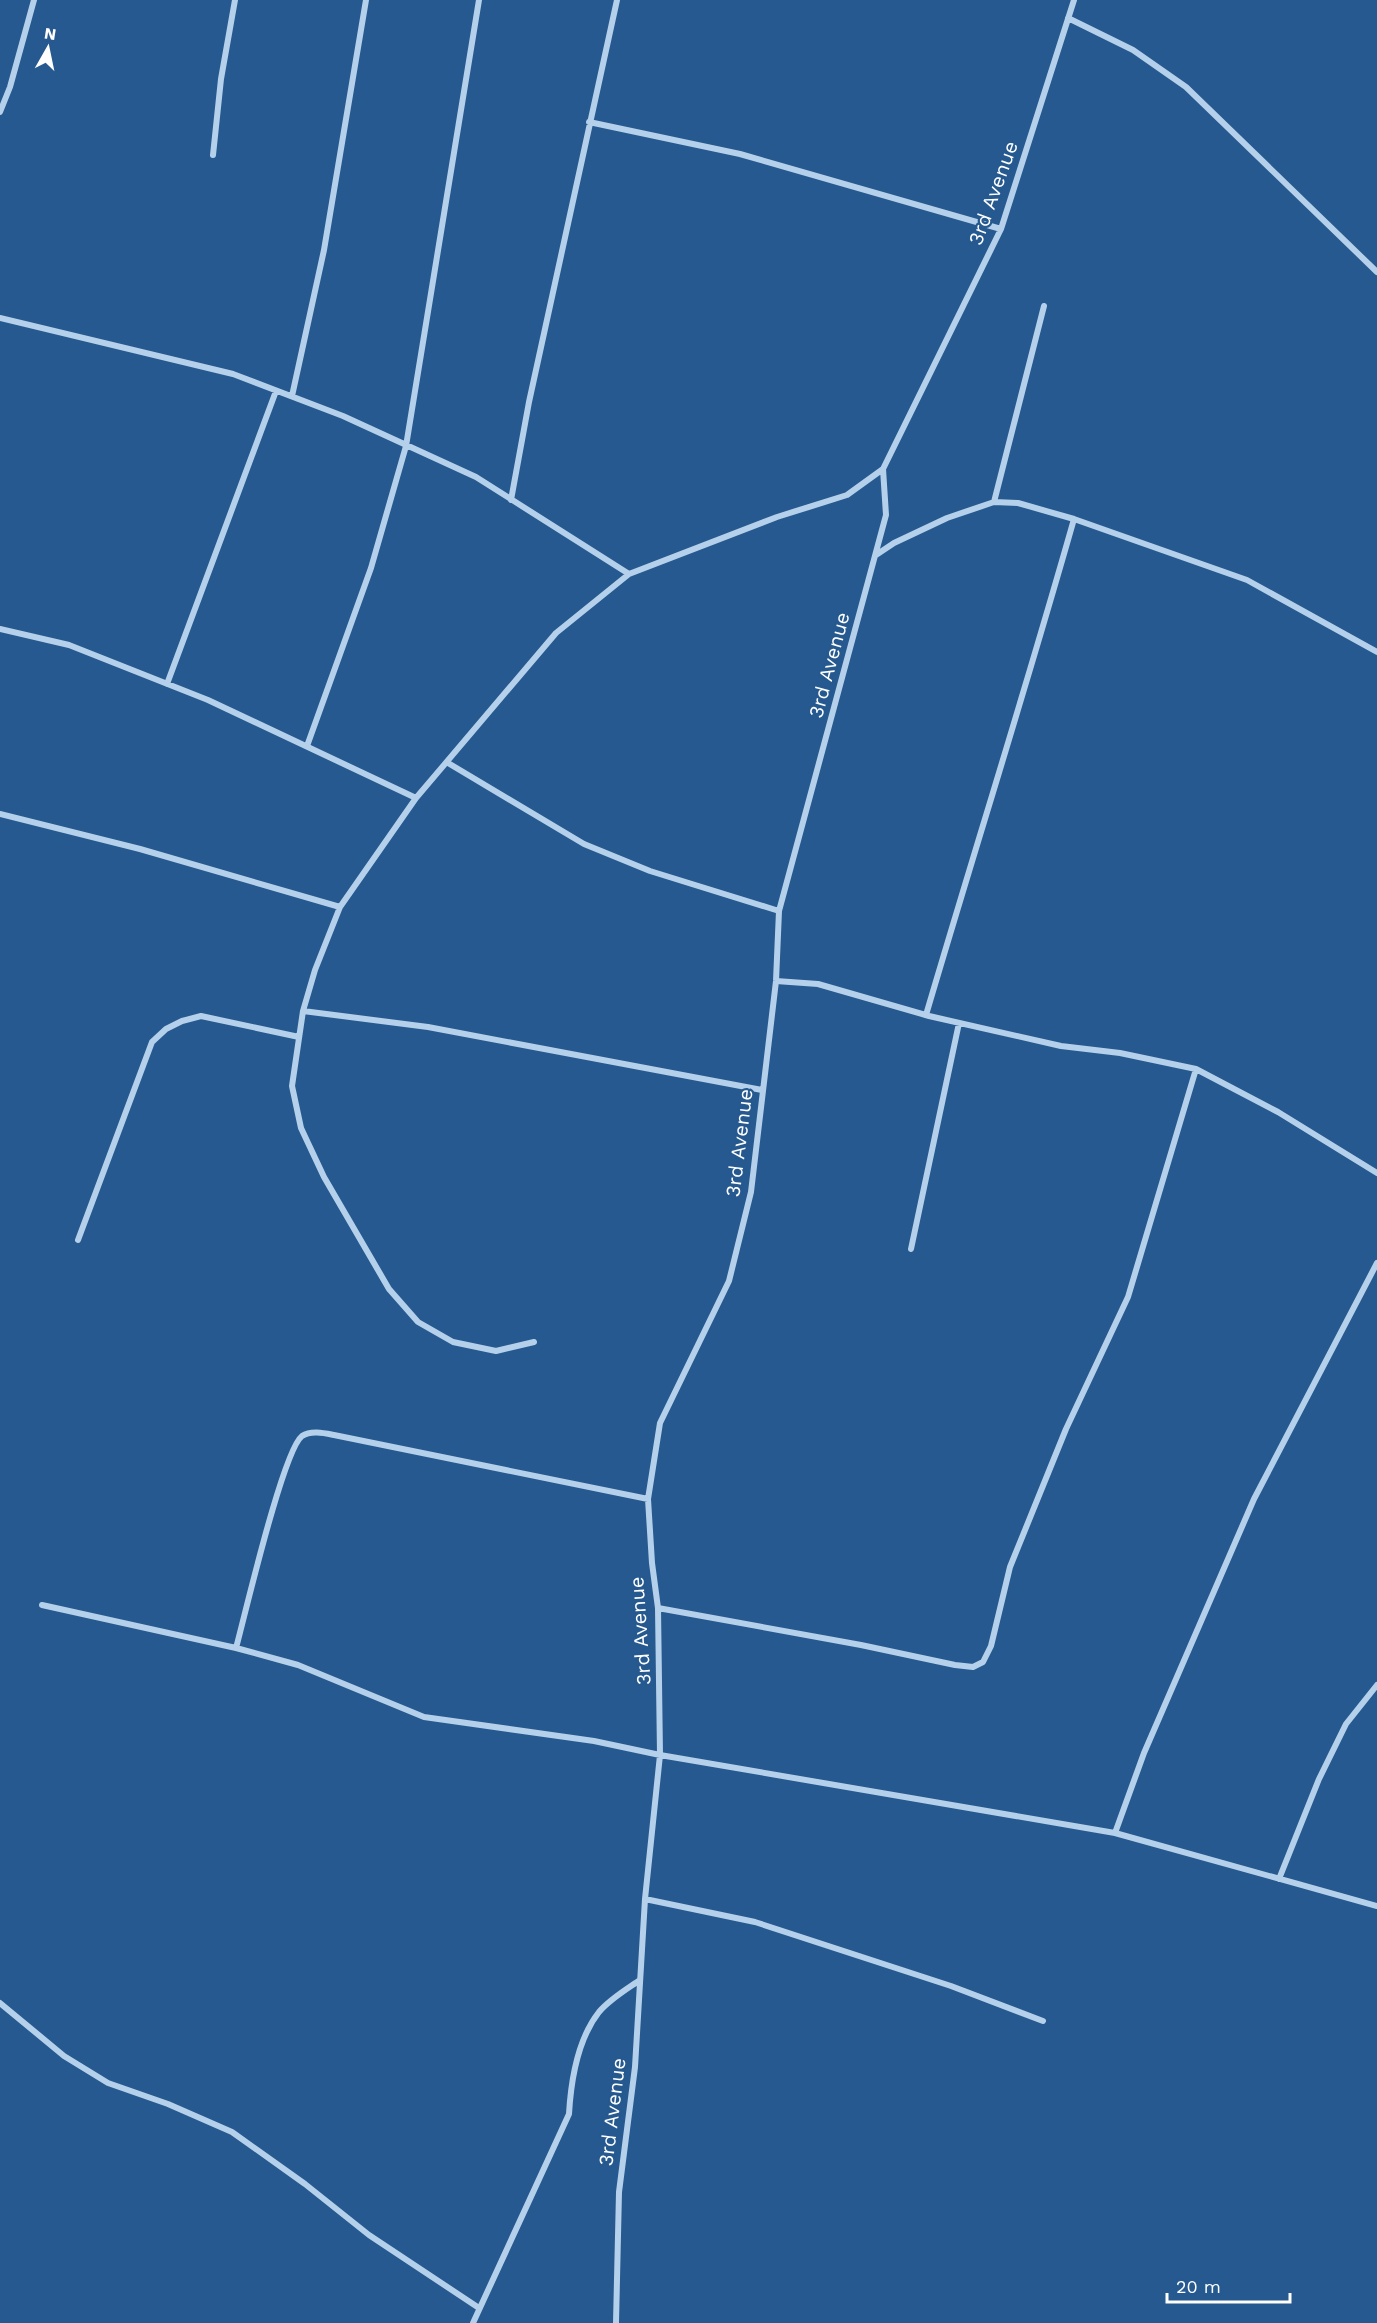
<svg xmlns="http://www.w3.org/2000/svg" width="1377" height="2323" font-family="'Work Sans',sans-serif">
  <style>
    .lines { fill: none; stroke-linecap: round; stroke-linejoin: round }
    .minor { stroke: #b5d0eb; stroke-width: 6 }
    .labels { text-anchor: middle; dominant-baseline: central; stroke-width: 4.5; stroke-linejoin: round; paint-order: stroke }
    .street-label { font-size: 20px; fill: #fff; stroke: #25598f }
  </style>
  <rect width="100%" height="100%" fill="#25598f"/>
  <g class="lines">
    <path class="minor" d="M 1068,18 L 1133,50 L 1186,87 L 1377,272
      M 0,112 L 10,87 L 34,0
      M 589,122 L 740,154 L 1001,229
      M 213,155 L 221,79 L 235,0
      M 0,318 L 233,374 L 343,416 L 476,477 L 629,574
      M 292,396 L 324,250 L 366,0
      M 511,500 L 529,402 L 617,0
      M 994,502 L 1044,306
      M 876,555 L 894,543 L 947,518 L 994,502 L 1018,503 L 1074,519 L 1247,580 L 1377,652
      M 0,629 L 69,645 L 208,700 L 416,798
      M 167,684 L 276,391
      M 307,746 L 371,568 L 406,446 L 479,0
      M 448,763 L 584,844 L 650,871 L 779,911
      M 0,814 L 140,849 L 340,907
      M 776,981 L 818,984 L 929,1016 L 1061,1046 L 1120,1053 L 1196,1069 L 1278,1112 L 1377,1173
      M 303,1011 L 428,1027 L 762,1090
      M 926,1015 C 975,849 1027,685 1074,519
      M 78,1240 L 152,1042 L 166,1029 L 182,1021 L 201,1016 L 299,1037
      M 911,1249 L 959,1023
      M 534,1342 L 496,1351 L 453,1342 L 418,1322 L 389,1289 L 324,1177 L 301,1128 L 292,1086 L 303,1011 L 315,970 L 340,907 L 416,798 L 556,633 L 629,574 L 777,517 L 847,495 L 883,469
      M 42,1605 L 236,1648 L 298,1665 L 424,1717 L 594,1741 L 660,1755 L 1115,1833 L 1377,1906
      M 658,1608 L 861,1645 L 955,1665 L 973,1667 L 983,1662 L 991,1646 L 1010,1567 L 1066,1429 L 1128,1297 L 1196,1069
      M 236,1648 C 245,1615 283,1451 302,1436 C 311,1430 324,1433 334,1435 L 648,1499
      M 1115,1833 L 1144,1753 L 1254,1499 L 1377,1263
      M 1279,1879 L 1319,1779 L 1346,1724 L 1377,1685
      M 645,1899 L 755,1922 L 951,1986 L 1043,2021
      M 0,2003 L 64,2056 L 108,2083 L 168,2104 L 232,2132 L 305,2184 L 369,2235 L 479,2308
      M 473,2323 L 569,2114 C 571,2080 577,2040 599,2012 C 610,1999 627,1989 640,1980
      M 616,2323 L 619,2192 L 635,2067 L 645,1899 L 660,1755 L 658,1608 L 652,1563 L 648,1499 L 660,1423 L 729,1281 L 751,1192 L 776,981 L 779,911 L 886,515 L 883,469 L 1001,229 L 1074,0"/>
  </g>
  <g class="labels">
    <g class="street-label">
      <text transform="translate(993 193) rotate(-70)">3rd Avenue</text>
      <text transform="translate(829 665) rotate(-75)">3rd Avenue</text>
      <text transform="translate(739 1143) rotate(-83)">3rd Avenue</text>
      <text transform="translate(640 1631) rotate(-94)">3rd Avenue</text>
      <text transform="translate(612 2112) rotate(-83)">3rd Avenue</text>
    </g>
  </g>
  <g transform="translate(48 48) rotate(9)" stroke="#25598f" stroke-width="4.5" paint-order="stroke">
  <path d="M0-4.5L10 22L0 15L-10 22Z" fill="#ffffff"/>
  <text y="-9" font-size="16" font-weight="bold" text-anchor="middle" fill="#ffffff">N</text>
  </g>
  <path d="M1167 2293v9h123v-9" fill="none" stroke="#ffffff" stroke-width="3"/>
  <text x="1176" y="2293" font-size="18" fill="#ffffff" stroke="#25598f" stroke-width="4.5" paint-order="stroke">20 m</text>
</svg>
